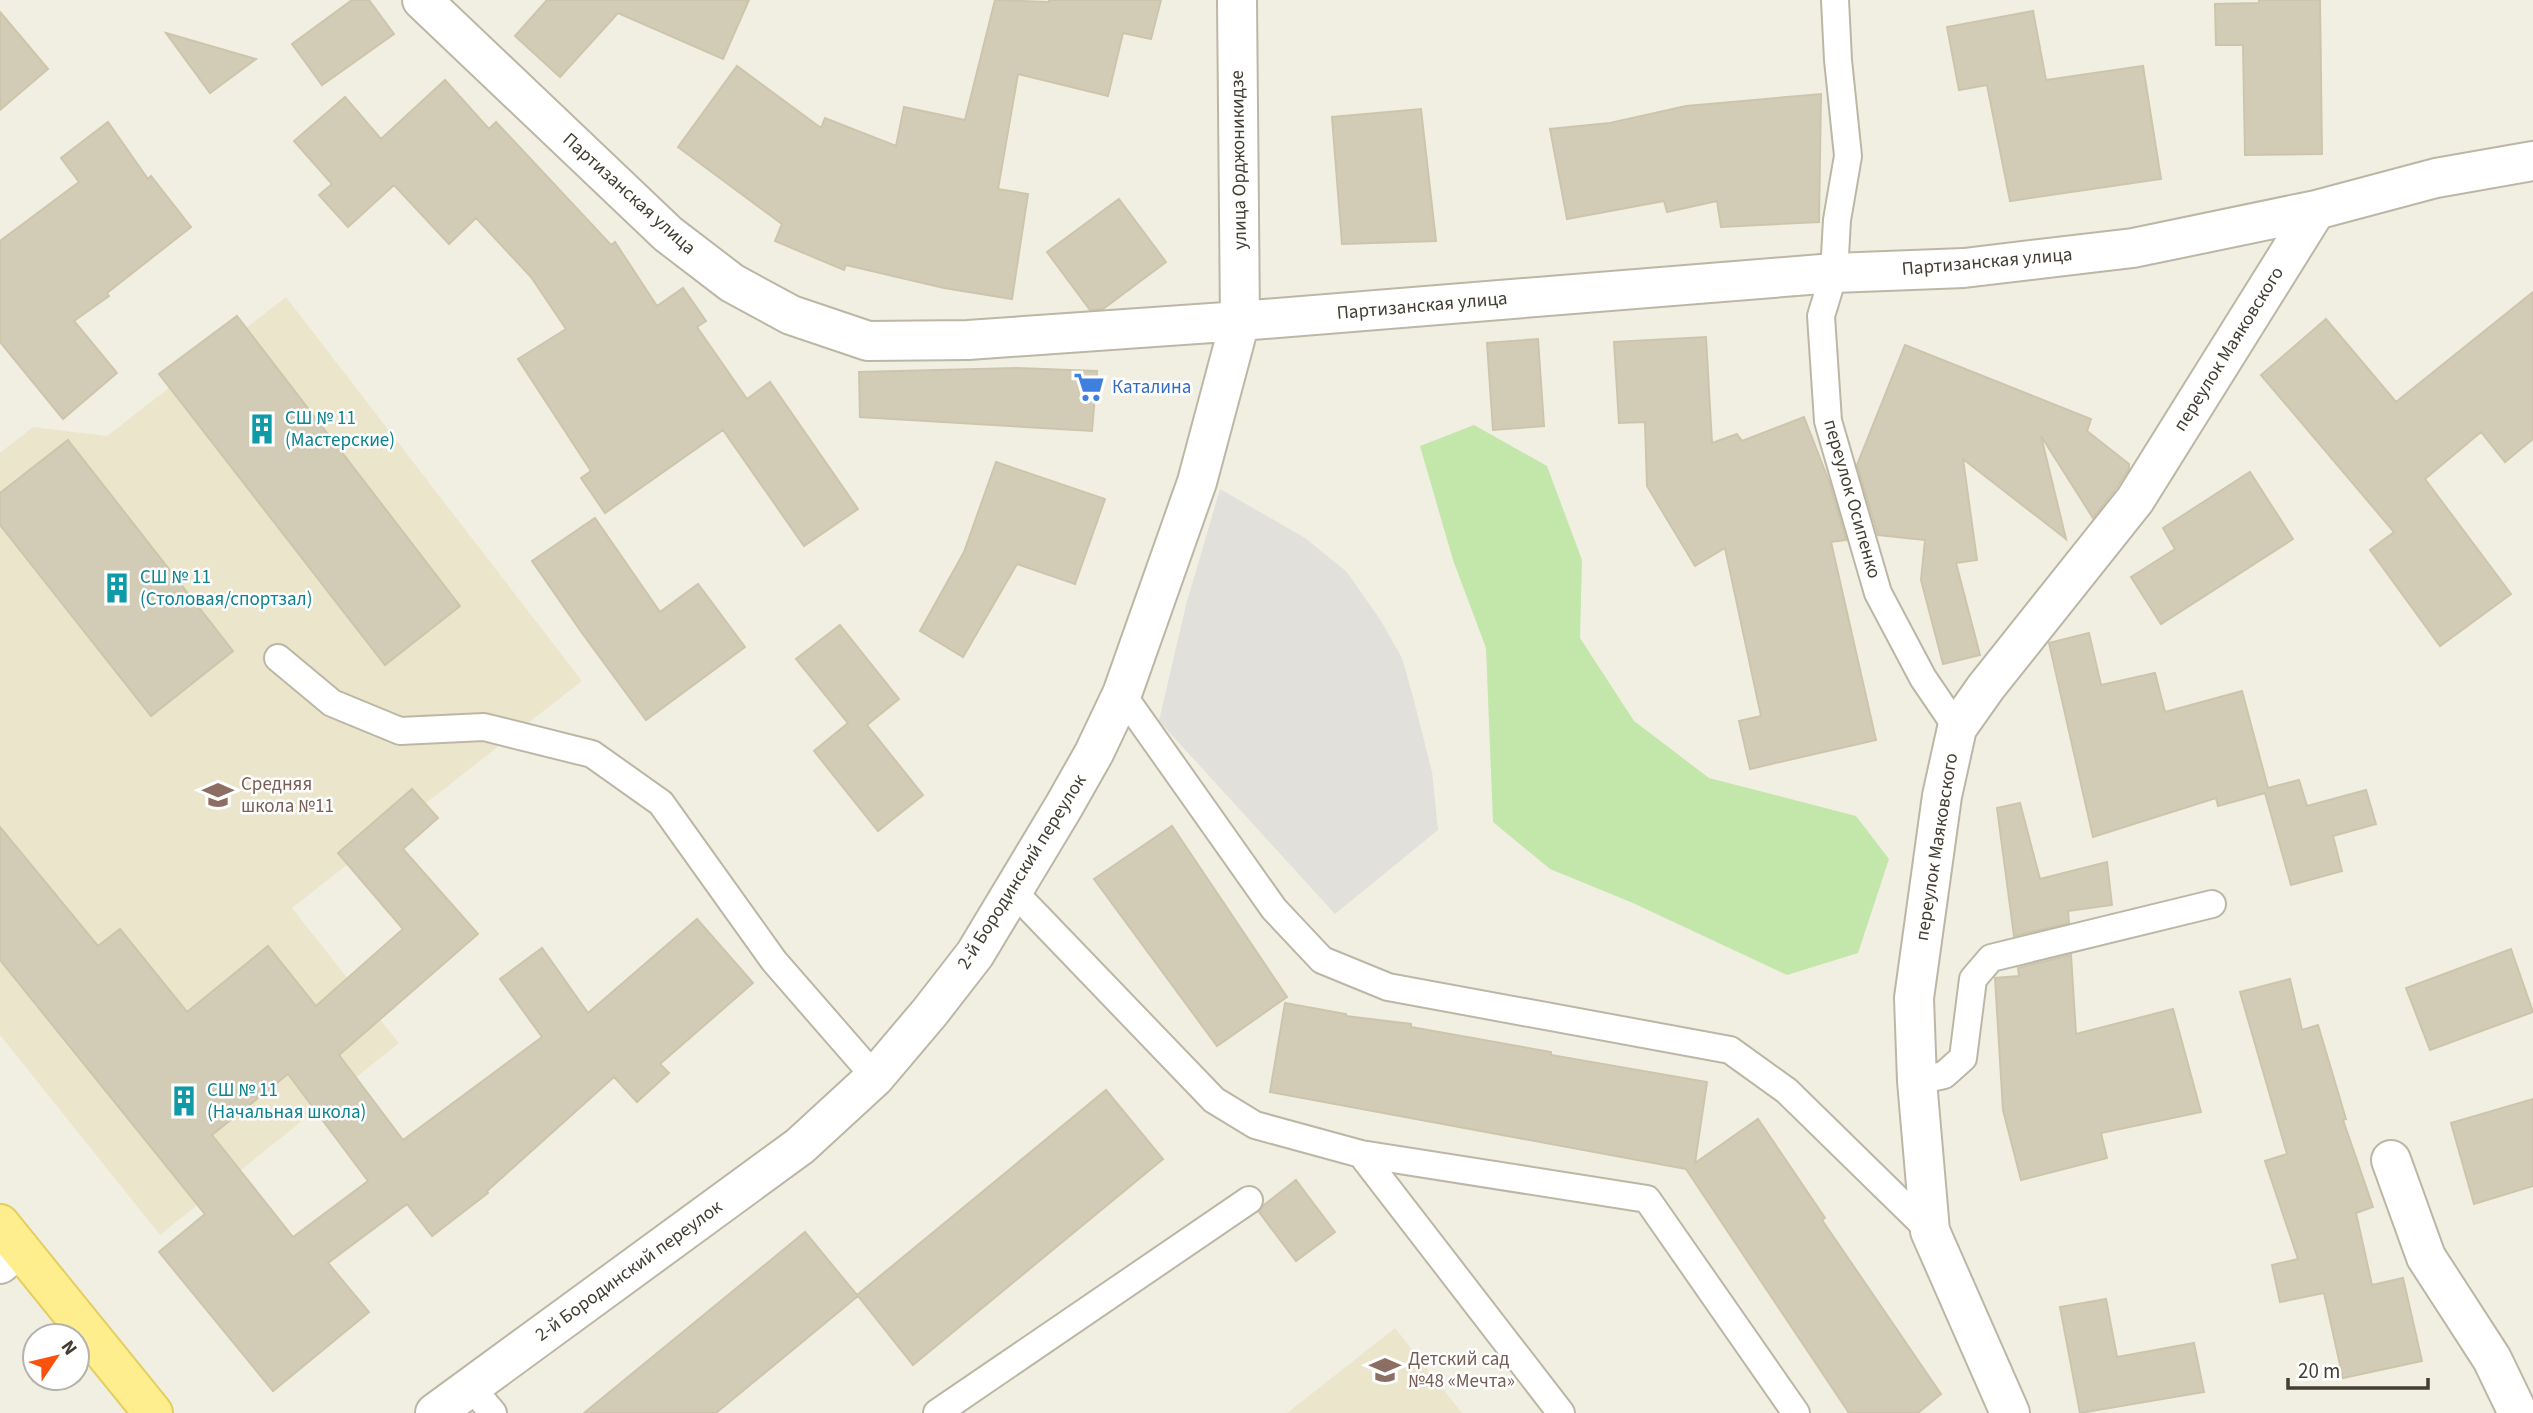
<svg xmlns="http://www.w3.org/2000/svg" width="2533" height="1413" font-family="'Source Sans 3',sans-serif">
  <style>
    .education { fill: #ebe6cb }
    .green { fill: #c3e6aa }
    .parking { fill: #e1e0db }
    .building { fill: #d2ccb7; stroke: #cdc5ab; stroke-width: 2; fill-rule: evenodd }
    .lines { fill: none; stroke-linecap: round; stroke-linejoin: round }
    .lane-casing { stroke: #bcb7a5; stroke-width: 30 }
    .street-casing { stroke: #bcb7a5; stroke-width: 42 }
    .primary-casing { stroke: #e3ce5e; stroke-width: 42 }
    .lane { stroke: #fff; stroke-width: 26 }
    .street { stroke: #fff; stroke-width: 38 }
    .primary { stroke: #ffee8e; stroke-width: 38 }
    .labels { text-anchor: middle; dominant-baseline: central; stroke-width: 5; stroke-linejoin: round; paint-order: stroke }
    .street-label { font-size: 19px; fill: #423e33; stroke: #fff }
    .shop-label { font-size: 19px; fill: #366cbe; stroke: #fff; text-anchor: start }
    .culture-label { font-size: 19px; fill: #0d838f; stroke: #fff; text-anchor: start }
    .education-label { font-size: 19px; fill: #785e54; stroke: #fff; text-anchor: start }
  </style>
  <rect width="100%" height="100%" fill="#f1efe2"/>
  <path class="education" d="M 286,297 L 582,681 L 292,908 L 399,1043 L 160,1235 L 0,1035 L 0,453 L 33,427 L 107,436 Z
    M 1395,1328 L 1462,1413 L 1287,1413 Z"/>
  <path class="green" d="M 1474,425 L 1547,466 L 1582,560 L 1580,638 L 1634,721 L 1709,778 L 1856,816 L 1889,859 L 1858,953 L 1787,975 L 1633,903 L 1550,869 L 1493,822 L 1486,648 L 1453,560 L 1420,446 Z"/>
  <path class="parking" d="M 1220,489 L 1305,538 L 1347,572 L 1381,621 L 1402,658 L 1413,697 L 1432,772 L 1438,830 L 1335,914 L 1159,721 L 1186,605 Z"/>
  <path class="building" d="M 352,0 L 369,0 L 394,34 L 322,85 L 292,44 Z
    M 547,0 L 749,0 L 723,59 L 618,13 L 560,77 L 515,36 Z
    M 995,0 L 1049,2 L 1049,0 L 1161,0 L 1151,39 L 1123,33 L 1108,96 L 1018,74 L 998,189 L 1028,194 L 1012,299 L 944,288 L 846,265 L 844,270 L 775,241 L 782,224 L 678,147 L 737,66 L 821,128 L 825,118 L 896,146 L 904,107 L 965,120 Z
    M 2259,0 L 2320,0 L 2322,154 L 2245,155 L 2243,45 L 2216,45 L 2215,4 L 2259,3 Z
    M 2033,11 L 2046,80 L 2143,66 L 2161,179 L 2010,201 L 1987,85 L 1959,90 L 1947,27 Z
    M 0,12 L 48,69 L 0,110 Z
    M 166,33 L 256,59 L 210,93 Z
    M 445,80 L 489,129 L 496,122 L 611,245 L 615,242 L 657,306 L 683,288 L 706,321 L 697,327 L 747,399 L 770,382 L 858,509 L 804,546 L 723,430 L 605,513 L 581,478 L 591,471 L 518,359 L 566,329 L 531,277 L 476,218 L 449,244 L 394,185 L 348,227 L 319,195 L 332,184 L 294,141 L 345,97 L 381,139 Z
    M 1821,94 L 1819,222 L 1721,227 L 1717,201 L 1667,212 L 1664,201 L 1567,219 L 1550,129 L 1610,123 L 1686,106 Z
    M 1421,109 L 1436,241 L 1342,244 L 1332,117 Z
    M 108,122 L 148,179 L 151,176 L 191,227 L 107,293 L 109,296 L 74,321 L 117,373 L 63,419 L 0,342 L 0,241 L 79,182 L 61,158 Z
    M 1119,199 L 1166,262 L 1103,309 L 1090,310 L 1047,252 Z
    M 2533,292 L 2533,439 L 2505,462 L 2481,432 L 2425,479 L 2511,594 L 2440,646 L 2370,550 L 2394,532 L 2261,375 L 2326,319 L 2396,402 Z
    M 237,316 L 460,606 L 385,665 L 159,374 Z
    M 1706,337 L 1712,443 L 1737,434 L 1742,441 L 1804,417 L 1830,484 L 1846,540 L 1831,542 L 1876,740 L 1750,769 L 1739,721 L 1761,716 L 1725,548 L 1695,566 L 1647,486 L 1645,422 L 1619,423 L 1614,342 Z
    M 1538,339 L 1544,426 L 1493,430 L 1487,343 Z
    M 1905,345 L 2091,419 L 2087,431 L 2129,464 L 2129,469 L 2117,487 L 2093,518 L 2041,436 L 2066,539 L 1963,459 L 1977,560 L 1956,563 L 1980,655 L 1943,664 L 1921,580 L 1925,540 L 1878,535 L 1857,465 Z
    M 1017,368 L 1097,371 L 1092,431 L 860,417 L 859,372 Z
    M 68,440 L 233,651 L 151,716 L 0,525 L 0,493 Z
    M 996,462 L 1105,499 L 1075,584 L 1017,564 L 963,657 L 920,631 L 964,552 Z
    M 2250,472 L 2293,539 L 2161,624 L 2131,577 L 2175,549 L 2163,528 Z
    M 595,518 L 660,612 L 698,584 L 745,647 L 646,720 L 582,633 L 532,561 Z
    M 840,625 L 899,699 L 867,725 L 923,795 L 878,831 L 814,751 L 848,723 L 796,659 Z
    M 2089,633 L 2101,685 L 2155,673 L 2165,712 L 2242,691 L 2268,788 L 2299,780 L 2307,806 L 2366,790 L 2376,824 L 2333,836 L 2342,871 L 2291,885 L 2265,793 L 2218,806 L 2216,798 L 2093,837 L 2049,643 Z
    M 412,789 L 438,818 L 403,849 L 478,934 L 339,1055 L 403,1140 L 542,1037 L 500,979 L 542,948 L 588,1013 L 697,919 L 753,983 L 660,1064 L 669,1073 L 637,1102 L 614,1077 L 487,1191 L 488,1193 L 432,1236 L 407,1204 L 328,1263 L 369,1312 L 273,1391 L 159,1252 L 205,1214 L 0,960 L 0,827 L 98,946 L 120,929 L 187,1012 L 268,946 L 316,1006 L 403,929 L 338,853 ZM 288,1074 L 368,1181 L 293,1237 L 212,1135 Z
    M 2020,803 L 2040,879 L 2107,862 L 2112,905 L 2068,911 L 2069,923 L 2014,936 L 1997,808 Z
    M 1172,826 L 1287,997 L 1217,1046 L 1094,879 Z
    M 2511,949 L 2533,1012 L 2430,1050 L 2406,988 Z
    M 2071,955 L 2076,1034 L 2173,1009 L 2201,1112 L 2101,1133 L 2107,1158 L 2021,1180 L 2003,1110 L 1995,978 L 2019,976 L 2018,968 Z
    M 2290,979 L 2302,1030 L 2318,1025 L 2346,1119 L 2343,1120 L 2373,1207 L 2356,1213 L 2372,1285 L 2403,1278 L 2422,1361 L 2343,1378 L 2324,1293 L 2280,1302 L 2272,1265 L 2298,1259 L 2265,1161 L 2287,1154 L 2240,992 Z
    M 1285,1003 L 1346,1014 L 1346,1016 L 1411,1024 L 1411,1027 L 1551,1052 L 1551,1055 L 1707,1082 L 1695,1163 L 1758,1119 L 1825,1218 L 1822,1220 L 1941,1394 L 1918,1413 L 1849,1413 L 1686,1169 L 1270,1092 Z
    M 1106,1090 L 1163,1159 L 913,1365 L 858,1296 L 716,1413 L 584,1413 L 805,1232 L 857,1295 Z
    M 2533,1099 L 2533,1186 L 2474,1204 L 2451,1123 Z
    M 1296,1180 L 1335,1232 L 1296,1261 L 1259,1212 L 1264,1205 Z
    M 2106,1299 L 2117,1357 L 2194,1343 L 2204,1392 L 2080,1413 L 2060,1307 Z"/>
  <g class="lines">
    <g class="lane-casing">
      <path id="lane" d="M 1835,0 L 1838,60 L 1848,156 L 1837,220 L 1834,273 L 1821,316 L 1828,421 L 1878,593 L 1923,678 L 1957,728
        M 278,658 L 332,703 L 400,731 L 484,727 L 592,754 L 661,803 L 774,961 L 875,1077
        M 1122,694 L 1274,909 L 1322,960 L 1388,987 L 1730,1050 L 1787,1091 L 1930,1231
        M 1013,891 L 1214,1100 L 1255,1125 L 1361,1154 L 1647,1199 L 1796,1413
        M 1917,1081 L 1944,1075 L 1963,1058 L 1973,979 L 1991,958 L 2212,904
        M 1361,1154 L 1561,1413
        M 471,1387 L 493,1413
        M 937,1413 L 1249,1200"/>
    </g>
    <g class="street-casing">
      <path id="street" d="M 422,0 L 668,234 L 732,283 L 791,315 L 868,341 L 968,340 L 1240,321 L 1834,273 L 1964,268 L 2133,248 L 2316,210 L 2436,178 L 2533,161
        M 2391,1160 L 2426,1257 L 2492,1359 L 2518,1413
        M 0,1264 L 19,1248
        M 435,1413 L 800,1146 L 875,1077 L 930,1012 L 975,954 L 1064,806 L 1094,753 L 1122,694 L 1197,482 L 1240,321 L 1237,0
        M 2010,1413 L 1930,1231 L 1917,1081 L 1914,998 L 1942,796 L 1957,728 L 1986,687 L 2135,500 L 2316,210"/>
    </g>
    <g class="primary-casing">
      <path id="primary" d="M 0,1224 L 153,1413"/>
    </g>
    <use href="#lane" class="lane"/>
    <use href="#street" class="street"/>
    <use href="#primary" class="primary"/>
  </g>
  <defs>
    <g id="supermarket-bare" transform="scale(2.415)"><path d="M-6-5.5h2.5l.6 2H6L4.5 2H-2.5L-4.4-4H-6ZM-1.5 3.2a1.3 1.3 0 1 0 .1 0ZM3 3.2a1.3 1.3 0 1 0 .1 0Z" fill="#3f7fe0" stroke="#fff" stroke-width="2.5" paint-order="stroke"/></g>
    <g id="building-bare" transform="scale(2.415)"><path d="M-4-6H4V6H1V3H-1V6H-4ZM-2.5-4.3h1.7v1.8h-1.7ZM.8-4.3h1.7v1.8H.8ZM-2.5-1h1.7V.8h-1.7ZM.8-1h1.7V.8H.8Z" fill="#0f9aa8" stroke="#fff" stroke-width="2.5" paint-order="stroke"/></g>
    <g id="school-bare" transform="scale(2.415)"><path d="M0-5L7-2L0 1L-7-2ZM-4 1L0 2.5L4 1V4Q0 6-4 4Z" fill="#8d6e63" stroke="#fff" stroke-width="2.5" paint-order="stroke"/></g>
  </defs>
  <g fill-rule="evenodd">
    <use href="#supermarket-bare" x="1089" y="387"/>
    <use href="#building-bare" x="262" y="429"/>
    <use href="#building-bare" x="117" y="588"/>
    <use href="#school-bare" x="218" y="795"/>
    <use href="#building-bare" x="184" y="1101"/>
    <use href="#school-bare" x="1385" y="1370"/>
  </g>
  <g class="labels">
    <g class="street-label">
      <text transform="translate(1239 160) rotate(-91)">улица Орджоникидзе</text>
      <text transform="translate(629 194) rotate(42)">Партизанская улица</text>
      <text transform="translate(1987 262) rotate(-5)">Партизанская улица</text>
      <text transform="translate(1422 306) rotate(-5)">Партизанская улица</text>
      <text transform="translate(2229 349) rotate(-58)">переулок Маяковского</text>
      <text transform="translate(1852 499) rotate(74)">переулок Осипенко</text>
      <text transform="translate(1937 847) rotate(-81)">переулок Маяковского</text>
      <text transform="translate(1022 872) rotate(-58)">2-й Бородинский переулок</text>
      <text transform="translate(629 1271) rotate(-36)">2-й Бородинский переулок</text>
    </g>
    <g class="shop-label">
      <text x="1112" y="387">Каталина</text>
    </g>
    <g class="culture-label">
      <text x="285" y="418">СШ № 11<tspan x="285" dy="22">(Мастерские)</tspan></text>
      <text x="140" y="577">СШ № 11<tspan x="140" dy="22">(Столовая/спортзал)</tspan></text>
      <text x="207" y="1090">СШ № 11<tspan x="207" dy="22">(Начальная школа)</tspan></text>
    </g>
    <g class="education-label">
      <text x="241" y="784">Средняя<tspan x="241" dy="22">школа №11</tspan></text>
      <text x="1408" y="1359">Детский сад<tspan x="1408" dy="22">№48 «Мечта»</tspan></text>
    </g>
  </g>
  <g transform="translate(56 1357) rotate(55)"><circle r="33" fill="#ffffff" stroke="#b3b2ad" stroke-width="2"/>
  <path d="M0-5L12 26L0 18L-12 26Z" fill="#fb530f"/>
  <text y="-10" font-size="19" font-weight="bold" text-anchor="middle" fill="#423e33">N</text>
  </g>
  <path d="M2288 1378v10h140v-10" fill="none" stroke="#423e33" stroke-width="3.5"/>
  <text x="2298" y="1378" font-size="21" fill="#423e33" stroke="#ffffff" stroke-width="5" paint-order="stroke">20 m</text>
</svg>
